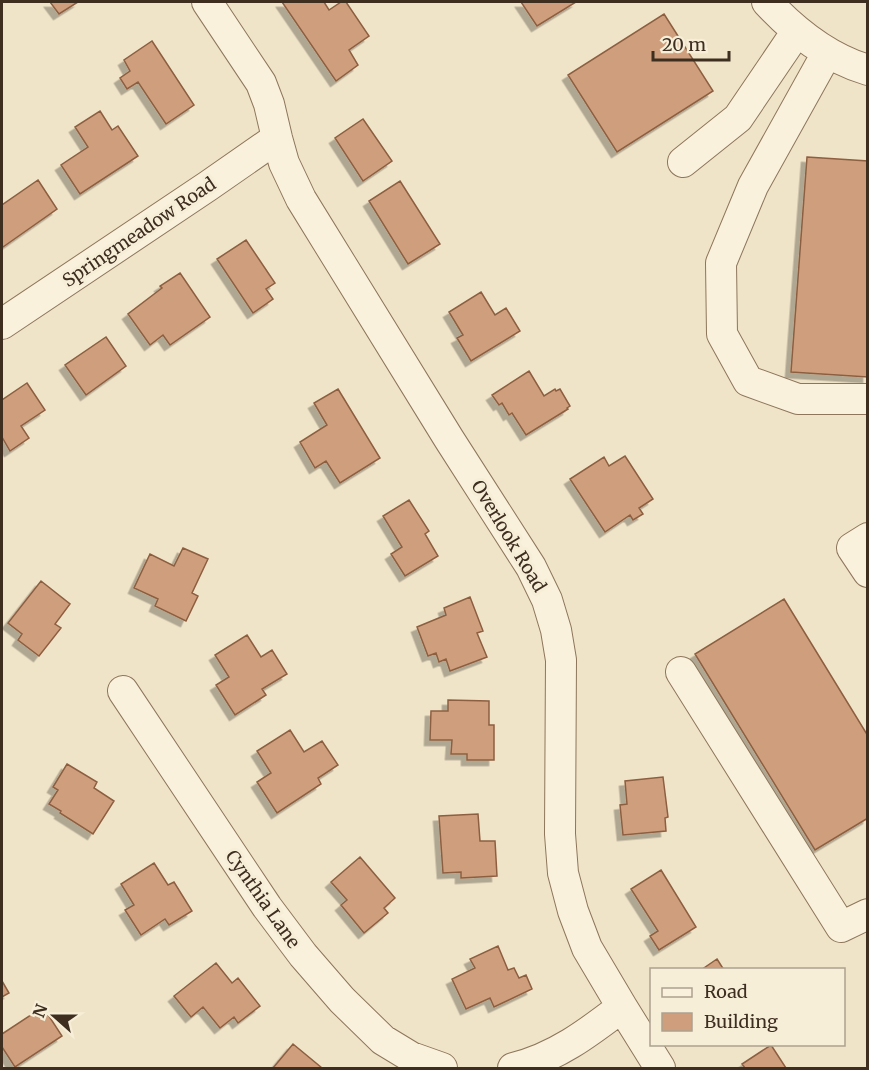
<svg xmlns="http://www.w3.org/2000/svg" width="869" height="1070" font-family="Merriweather,serif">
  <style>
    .building { fill: #cf9f7d; stroke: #8d5f41; stroke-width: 1.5; filter: url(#shadow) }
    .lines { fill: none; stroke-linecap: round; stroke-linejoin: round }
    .minor-casing { stroke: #8d765c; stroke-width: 32 }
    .minor { stroke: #faf1dc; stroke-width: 30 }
    .labels { text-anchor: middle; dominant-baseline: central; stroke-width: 6; stroke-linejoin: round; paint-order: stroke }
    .street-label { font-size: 18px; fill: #3d2e20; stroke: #f7eed8 }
  </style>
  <defs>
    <filter id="shadow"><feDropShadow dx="-5.5" dy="5.5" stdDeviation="0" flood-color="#0004"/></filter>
  </defs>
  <rect width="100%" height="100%" fill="#f0e4c8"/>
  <path class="building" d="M 50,2 L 78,2 L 59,14 Z
    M 282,2 L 324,2 L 329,10 L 341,2 L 346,2 L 369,36 L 349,50 L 358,65 L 336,81 Z
    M 521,2 L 576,2 L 537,26 Z
    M 664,14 L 713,91 L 617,152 L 568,75 Z
    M 152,41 L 194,105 L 166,124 L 138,82 L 127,89 L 120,78 L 130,71 L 124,60 Z
    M 100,111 L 112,130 L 118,126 L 138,156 L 80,194 L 61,165 L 88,147 L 75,127 Z
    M 363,119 L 392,161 L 363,181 L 335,138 Z
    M 807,157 L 868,161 L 868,377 L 791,372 Z
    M 38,180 L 57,209 L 3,247 L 2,245 L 2,205 Z
    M 400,181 L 440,244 L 408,264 L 369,201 Z
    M 246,240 L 275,283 L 266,289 L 273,299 L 253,313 L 217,259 Z
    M 180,273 L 210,317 L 170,345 L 163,335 L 150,345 L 128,314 L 162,288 L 160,286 Z
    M 481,292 L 495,315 L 506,308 L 520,331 L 471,361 L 457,338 L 463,335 L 449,312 Z
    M 106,337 L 126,366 L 86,395 L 65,365 Z
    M 529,371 L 544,396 L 555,389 L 556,391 L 560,389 L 570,406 L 567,408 L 568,409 L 526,435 L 512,413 L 509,415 L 502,403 L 499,405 L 492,395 Z
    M 27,383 L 45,410 L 21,426 L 29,438 L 10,451 L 2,437 L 2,400 Z
    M 338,389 L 380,458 L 340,483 L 326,461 L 315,468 L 300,442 L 327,425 L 314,403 Z
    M 625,456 L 653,499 L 639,508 L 643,514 L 633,520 L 630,515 L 605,532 L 570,479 L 604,457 L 609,466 Z
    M 409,500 L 429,531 L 425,534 L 438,556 L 405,576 L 391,554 L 402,547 L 383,516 Z
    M 183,548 L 208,559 L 192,593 L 198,596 L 186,621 L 155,606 L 158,599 L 134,588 L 150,554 L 174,566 Z
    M 41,581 L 70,604 L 55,624 L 61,628 L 39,656 L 18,640 L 22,634 L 8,623 Z
    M 470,597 L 483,631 L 477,633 L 487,657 L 450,671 L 446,659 L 439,662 L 436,653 L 428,656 L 417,627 L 446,615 L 444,608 Z
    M 784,599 L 868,736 L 868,818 L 815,850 L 695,654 Z
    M 247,635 L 261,657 L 272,650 L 287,674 L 262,689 L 266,695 L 235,715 L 216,685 L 229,677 L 215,655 Z
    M 448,700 L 489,701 L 489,725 L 494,725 L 494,760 L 467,760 L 467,754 L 451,754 L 452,740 L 430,740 L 431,711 L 448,711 Z
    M 290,730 L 304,752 L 322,741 L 338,765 L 318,778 L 321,784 L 277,813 L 257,782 L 271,773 L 257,751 Z
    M 67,764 L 97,782 L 94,788 L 114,801 L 93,834 L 60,813 L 61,811 L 49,804 L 58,790 L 53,787 Z
    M 663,777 L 668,817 L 665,818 L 666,831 L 623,835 L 620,805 L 627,804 L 625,781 Z
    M 478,814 L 480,841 L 495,841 L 497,876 L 461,878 L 461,872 L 443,873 L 439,816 Z
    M 360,857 L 395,898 L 384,908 L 388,913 L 364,933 L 341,905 L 347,900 L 331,882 Z
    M 154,863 L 168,885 L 174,882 L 192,911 L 169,925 L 165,919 L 141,935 L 125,910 L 134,905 L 121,884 Z
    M 661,870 L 696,927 L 659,950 L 650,936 L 658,931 L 631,889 Z
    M 498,946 L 508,970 L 514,968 L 519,978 L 526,975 L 532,989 L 494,1007 L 490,998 L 466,1009 L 452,979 L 475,968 L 470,959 Z
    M 717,959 L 724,970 L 701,970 Z
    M 216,963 L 232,983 L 238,978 L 260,1006 L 238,1023 L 234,1017 L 220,1028 L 203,1007 L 191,1017 L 174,996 Z
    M 2,981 L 9,993 L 2,997 Z
    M 43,1007 L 62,1036 L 15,1067 L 2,1047 L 2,1034 Z
    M 293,1044 L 322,1068 L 273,1068 Z
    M 771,1045 L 786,1068 L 745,1068 L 742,1064 Z"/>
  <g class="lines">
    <g class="minor-casing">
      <path id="minor" d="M 207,2 L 261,83 L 269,104 L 277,138 L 284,163 L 301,199 L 449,439 L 531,567 L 547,600 L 556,630 L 561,660 L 560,834 L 563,873 L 573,911 L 587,948 L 622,1007 L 660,1068
        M 767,2 C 795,32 827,58 868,70
        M 827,53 L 753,186 L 721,263 L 722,334 L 748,381 L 798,399 L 868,399
        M 683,162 L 738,118 L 797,31
        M 2,324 L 208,186 L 277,138
        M 868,538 L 852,548 L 868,572
        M 681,672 L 841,927 L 868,914
        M 123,691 L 267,907 L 303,955 L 342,1000 L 383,1040 L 411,1057 L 442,1068
        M 513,1068 C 555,1058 588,1033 622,1007"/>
    </g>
    <use href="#minor" class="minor"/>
  </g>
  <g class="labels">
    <g class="street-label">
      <text transform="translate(139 232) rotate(-34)">Springmeadow Road</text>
      <text transform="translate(509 536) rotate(59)">Overlook Road</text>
      <text transform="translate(263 899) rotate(55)">Cynthia Lane</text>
    </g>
  </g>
  <rect width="869" height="1070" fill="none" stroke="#3d2e20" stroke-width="6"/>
  <rect x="650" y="968" width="195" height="78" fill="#f7eed8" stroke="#ada18e" stroke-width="1.5"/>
  <rect x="662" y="988" width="30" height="9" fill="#faf1dc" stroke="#ada18e" stroke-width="1.5"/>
  <text x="704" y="998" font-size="18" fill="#3d2e20">Road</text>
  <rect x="662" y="1013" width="30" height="18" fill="#cf9f7d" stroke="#ada18e" stroke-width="1.5"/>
  <text x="704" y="1028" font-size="18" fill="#3d2e20">Building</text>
  <g transform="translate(54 1016) rotate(291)" stroke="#f7eed8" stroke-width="4.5" paint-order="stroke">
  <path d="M0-4.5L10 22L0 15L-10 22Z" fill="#3d2e20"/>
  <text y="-9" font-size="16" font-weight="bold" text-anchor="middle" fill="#3d2e20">N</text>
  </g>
  <path d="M653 51v9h76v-9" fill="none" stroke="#3d2e20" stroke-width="3"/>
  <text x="662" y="51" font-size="18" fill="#3d2e20" stroke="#f7eed8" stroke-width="4.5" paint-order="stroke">20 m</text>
</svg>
